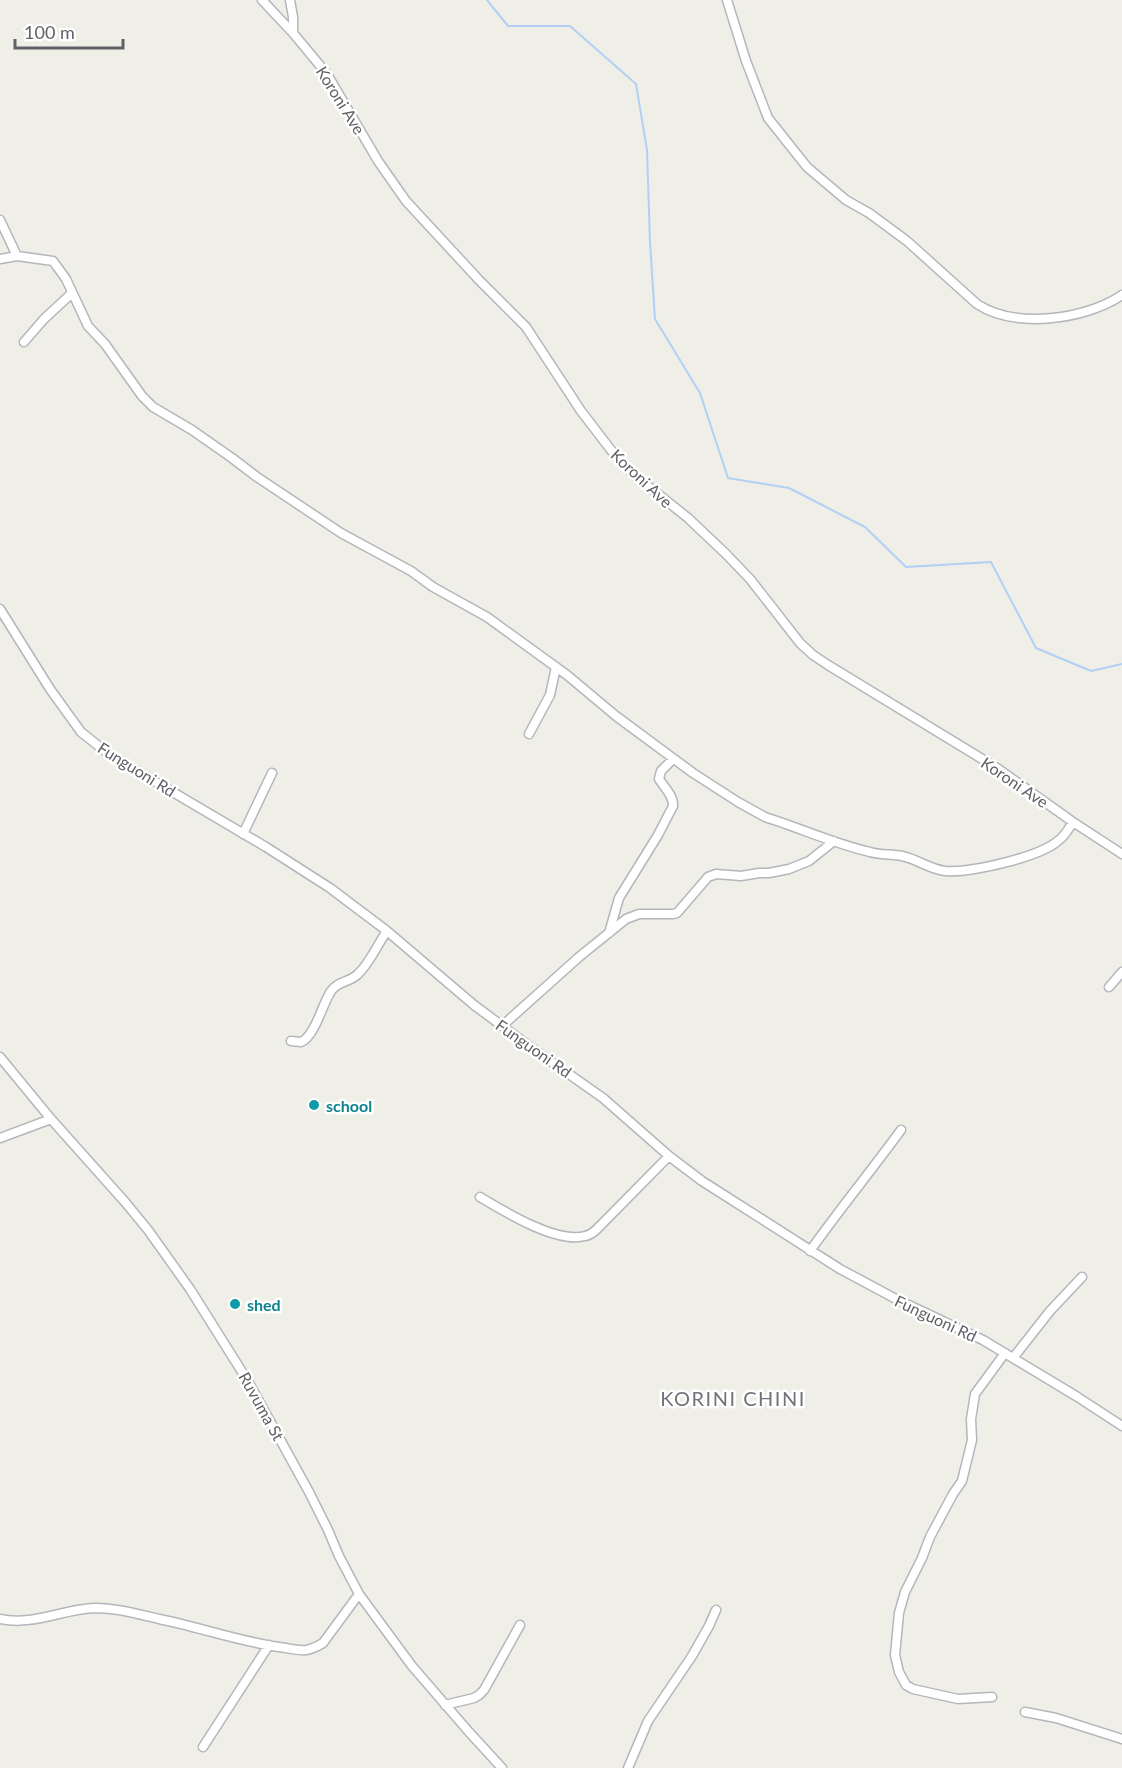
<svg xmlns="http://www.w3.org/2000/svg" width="1122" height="1768" font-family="Lato,sans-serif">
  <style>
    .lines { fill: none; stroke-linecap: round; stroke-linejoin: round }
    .stream { stroke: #b2d0f5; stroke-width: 2 }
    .minor-casing { stroke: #b5b6bb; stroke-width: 11 }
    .minor { stroke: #fff; stroke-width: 8 }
    .culture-dot { fill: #0f9aa8; stroke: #fff; stroke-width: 2 }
    .labels { text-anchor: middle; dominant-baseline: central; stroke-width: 5; stroke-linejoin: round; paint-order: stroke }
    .street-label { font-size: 16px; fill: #5f6166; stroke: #fff }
    .culture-label { font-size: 16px; font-weight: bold; fill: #0d838f; stroke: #fff; text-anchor: start }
    .quarter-label { font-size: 20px; letter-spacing: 1.5px; fill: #707378; stroke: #fff }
  </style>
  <rect width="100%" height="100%" fill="#efefe8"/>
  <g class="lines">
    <path class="stream" d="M 487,0 L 508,26 L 570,26 L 636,84 L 647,150 L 650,242 L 655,319 L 700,393 L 728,478 L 789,488 L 865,527 L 906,567 L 991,562 L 1036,648 L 1091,671 L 1122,664"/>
    <g class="minor-casing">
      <path id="minor" d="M 262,0 L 293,33 L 327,74 L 378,161 L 406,201 L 479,280 L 526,327 L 581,411 L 614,454 L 633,474 L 688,518 L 726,554 L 750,579 L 800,643 L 813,655 L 828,665 L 997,768 L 1073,822 L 1122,854
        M 290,0 L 293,17 L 293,33
        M 727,0 L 746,61 L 768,118 L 807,167 L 846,200 L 869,213 L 907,241 L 977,304 C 1015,329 1085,320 1122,295
        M 0,220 L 17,256
        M 0,259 L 17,256 L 53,261 L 66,279 L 88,326 L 105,344 L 142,396 L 153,407 L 192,430 L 232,458 L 257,477 L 341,533 L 411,571 L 433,587 L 487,617 L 567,675 L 616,716 L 693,773 L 738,802 L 765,817 C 800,828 835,844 870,852 C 880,855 891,854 902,856 C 917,859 929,869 945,871 C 970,873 1041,857 1059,840 C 1065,836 1069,828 1073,822
        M 24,342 L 44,319 L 72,293
        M 0,609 L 50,689 L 81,732 L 110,755 L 266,847 L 330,888 L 387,931 L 474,1005 L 529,1046 L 603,1098 L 669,1156 L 702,1181 L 840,1269 L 896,1299 L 983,1340 L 1076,1396 L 1122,1426
        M 529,734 L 550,695 L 556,667
        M 243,834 L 272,773
        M 609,933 L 619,898 L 658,835 L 673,806 C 674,796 664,787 659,779 L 661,771 L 673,759
        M 1109,987 L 1122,972
        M 502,1026 L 579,957 L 626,919 L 639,914 L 673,914 L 677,913 L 708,877 L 716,874 L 741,876 L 759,873 L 769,873 L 789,869 L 809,861 L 834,841
        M 291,1041 L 301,1042 C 315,1036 322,1005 331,991 C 339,980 349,983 358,974 C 370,963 377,945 387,931
        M 0,1057 L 51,1119 L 125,1202 L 148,1230 L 190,1289 L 249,1383 L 309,1492 L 328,1530 L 339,1556 L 359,1594 L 412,1666 L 469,1732 L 502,1768
        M 0,1138 L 51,1119
        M 480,1197 C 505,1212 557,1244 585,1236 C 590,1235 594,1232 597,1229 L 669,1156
        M 810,1251 C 839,1210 871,1171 901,1130
        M 1013,1358 L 1050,1311 L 1082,1277
        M 0,1619 C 33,1626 63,1609 95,1608 C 116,1608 138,1614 159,1619 C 199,1627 238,1641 279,1647 C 288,1648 298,1651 306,1650 C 312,1649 318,1646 323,1643 L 359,1594
        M 992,1697 L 958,1699 L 913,1689 L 906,1685 L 899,1672 L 895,1655 L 899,1613 L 905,1592 L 922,1558 L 930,1537 L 953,1494 L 962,1481 L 972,1440 L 971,1419 L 975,1394 L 1005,1353
        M 445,1705 L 474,1698 L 479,1695 L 484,1690 L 520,1625
        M 1025,1712 L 1056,1718 L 1122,1739
        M 203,1747 L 269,1645
        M 628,1768 L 648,1721 L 692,1656 L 709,1626 L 716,1610"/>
    </g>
    <use href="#minor" class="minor"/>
  </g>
  <g class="culture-dot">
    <circle cx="314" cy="1105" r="6"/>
    <circle cx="235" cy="1304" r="6"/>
  </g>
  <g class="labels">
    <g class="street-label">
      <text transform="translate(341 100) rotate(58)">Koroni Ave</text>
      <text transform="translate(642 478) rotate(43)">Koroni Ave</text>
      <text transform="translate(137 769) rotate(32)">Funguoni Rd</text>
      <text transform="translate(1015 782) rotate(34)">Koroni Ave</text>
      <text transform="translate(534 1048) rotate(35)">Funguoni Rd</text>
      <text transform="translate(936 1318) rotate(25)">Funguoni Rd</text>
      <text transform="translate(262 1406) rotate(61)">Ruvuma St</text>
    </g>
    <g class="culture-label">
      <text x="326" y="1105">school</text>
      <text x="247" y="1304">shed</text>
    </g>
    <g class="quarter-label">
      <text x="733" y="1398">KORINI CHINI</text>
    </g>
  </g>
  <path d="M15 39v9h108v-9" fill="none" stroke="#5f6166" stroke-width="3"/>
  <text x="24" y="39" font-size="18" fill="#5f6166" stroke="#ffffff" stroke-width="4.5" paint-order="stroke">100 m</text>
</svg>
